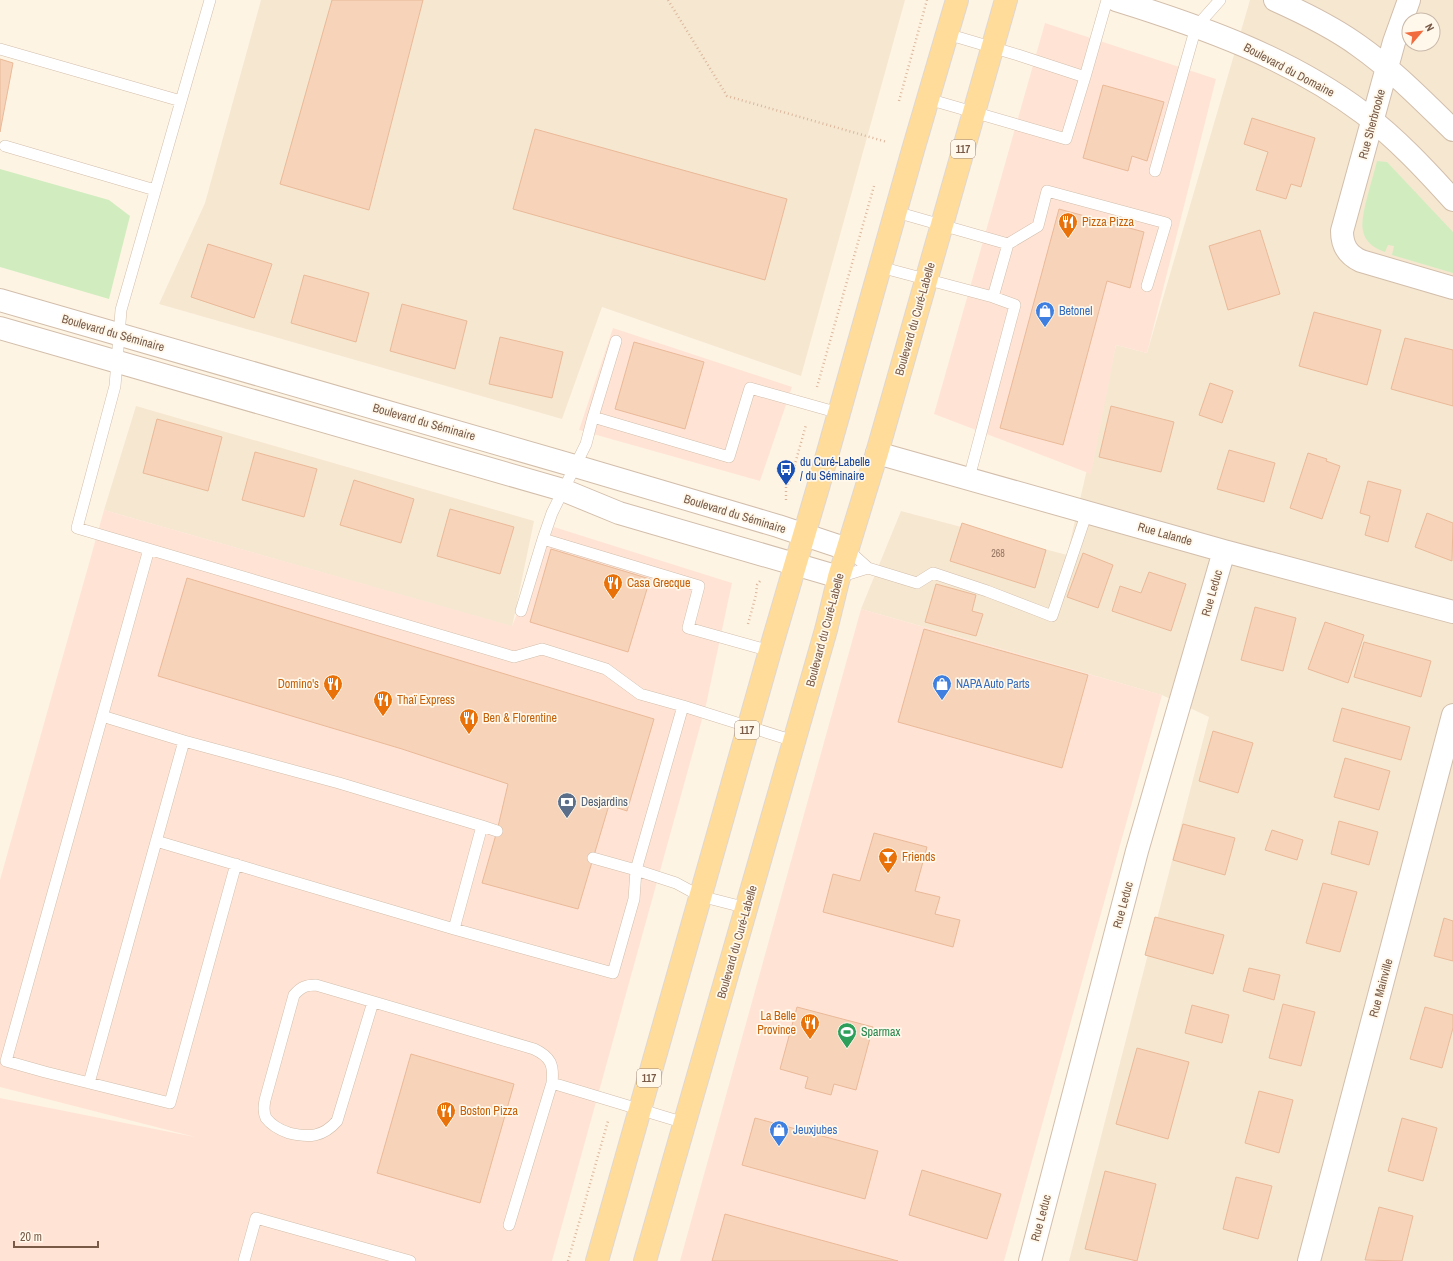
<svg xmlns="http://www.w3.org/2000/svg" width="1453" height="1261" font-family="'Archivo Narrow',sans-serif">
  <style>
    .residential { fill: #f6e7d1; fill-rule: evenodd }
    .commercial { fill: #ffe4d6 }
    .green { fill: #d1edc0 }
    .building { fill: #f6d3b9; stroke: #eab998 }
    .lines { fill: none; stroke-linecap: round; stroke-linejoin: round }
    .lane-casing { stroke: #d2beab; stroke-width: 12 }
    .street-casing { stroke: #d2beab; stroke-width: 24 }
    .primary-casing { stroke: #dfd7d3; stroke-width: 24 }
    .path { stroke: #dbb69c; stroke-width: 2.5; stroke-dasharray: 1 3; stroke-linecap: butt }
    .lane { stroke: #fff; stroke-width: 11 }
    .street { stroke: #fff; stroke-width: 22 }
    .primary { stroke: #ffdc99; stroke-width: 22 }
    .labels { text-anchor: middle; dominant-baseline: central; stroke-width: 3.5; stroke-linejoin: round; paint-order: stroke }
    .number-label { font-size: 10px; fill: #987864 }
    .shield { fill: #fff8eb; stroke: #a08978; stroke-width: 1 }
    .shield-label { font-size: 11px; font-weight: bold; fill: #785a47 }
    .street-label { font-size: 12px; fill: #785a47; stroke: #fff8eb }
    .food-label { font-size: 12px; fill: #c56008; stroke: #fff8eb; text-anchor: start }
    .shop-label { font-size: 12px; fill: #366cbe; stroke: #fff8eb; text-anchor: start }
    .transit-label { font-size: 12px; fill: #164399; stroke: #fff8eb; text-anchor: start }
    .service-label { font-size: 12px; fill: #4e5e75; stroke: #fff8eb; text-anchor: start }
    .leisure-label { font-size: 12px; fill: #27864d; stroke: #fff8eb; text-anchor: start }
  </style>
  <rect width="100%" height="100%" fill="#fef4e3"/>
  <path class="residential" d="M 261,0 L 905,0 L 801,376 L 602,307 L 562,419 L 159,304 L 205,203 Z
    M 1250,0 L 1453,0 L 1453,1261 L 1069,1261 L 1209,717 L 1162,695 L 861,609 L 901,511 L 1067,555 L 1116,345 L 1147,353 ZM 1409,20 L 1433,20 L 1433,44 L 1409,44 Z
    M 136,406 L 534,521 L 512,627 L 104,510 Z"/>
  <path class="commercial" d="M 1045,23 L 1216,79 L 1147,353 L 1116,345 L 1091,474 L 934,414 Z
    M 613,328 L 792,387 L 760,481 L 579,430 Z
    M 104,510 L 512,626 L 554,527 L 732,583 L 706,705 L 552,1261 L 0,1261 L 0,1098 L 195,1137 L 0,1087 L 0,880 Z
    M 861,609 L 1162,695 L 1004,1261 L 680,1261 Z"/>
  <path class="green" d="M 1377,161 L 1387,162 L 1453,232 L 1453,273 L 1392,255 L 1394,246 L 1388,245 L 1385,252 C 1356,242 1361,222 1367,198 C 1370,186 1374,173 1377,161 Z
    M 0,169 L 109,200 L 130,216 L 109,299 L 0,267 Z"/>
  <path class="building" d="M 332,0 L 423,0 L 369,210 L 280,184 Z
    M 0,59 L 13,63 L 0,132 Z
    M 1103,85 L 1164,102 L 1147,161 L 1132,156 L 1128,171 L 1083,158 Z
    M 1252,118 L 1315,138 L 1301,187 L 1291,184 L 1286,199 L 1256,190 L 1268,152 L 1244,144 Z
    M 535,129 L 787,199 L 765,280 L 513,209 Z
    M 1059,209 L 1144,232 L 1130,288 L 1107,281 L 1063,445 L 1000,428 Z
    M 1260,230 L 1280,294 L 1228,310 L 1209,246 Z
    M 208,244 L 272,264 L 254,318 L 191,297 Z
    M 304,275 L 369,293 L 356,342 L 291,323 Z
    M 402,304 L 467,321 L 455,369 L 390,351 Z
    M 1314,312 L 1381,330 L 1367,385 L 1299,366 Z
    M 500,337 L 563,352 L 552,398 L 489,384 Z
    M 1405,338 L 1453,350 L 1453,406 L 1391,389 Z
    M 634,342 L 704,362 L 685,429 L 615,409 Z
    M 1210,383 L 1233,391 L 1222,423 L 1199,415 Z
    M 1111,406 L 1174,422 L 1161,472 L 1099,457 Z
    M 157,419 L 222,437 L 208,491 L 143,473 Z
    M 1229,450 L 1275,463 L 1264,502 L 1217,489 Z
    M 255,452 L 317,469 L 304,517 L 242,500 Z
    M 1308,453 L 1327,459 L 1326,461 L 1340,466 L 1322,519 L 1290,508 Z
    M 354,480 L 414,499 L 401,543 L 340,525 Z
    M 1368,481 L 1401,490 L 1388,542 L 1365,535 L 1370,516 L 1360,513 Z
    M 450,509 L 514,527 L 500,574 L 437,556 Z
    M 1427,513 L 1453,523 L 1452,561 L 1415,547 Z
    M 962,523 L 1046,550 L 1035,588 L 950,561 Z
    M 551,549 L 650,579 L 628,652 L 530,622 Z
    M 1083,553 L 1113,565 L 1098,608 L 1067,597 Z
    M 1149,572 L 1186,584 L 1171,631 L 1112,611 L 1120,586 L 1141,593 Z
    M 187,578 L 654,719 L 627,811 L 609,805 L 578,909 L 482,883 L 497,831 L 508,784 L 402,749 L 158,676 Z
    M 936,584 L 976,595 L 972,611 L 983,614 L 976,636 L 925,622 Z
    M 1255,607 L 1296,618 L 1283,671 L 1241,660 Z
    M 1325,622 L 1364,635 L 1348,683 L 1308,669 Z
    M 924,629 L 1088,675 L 1062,768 L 898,722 Z
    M 1364,642 L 1431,661 L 1421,697 L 1354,677 Z
    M 1342,708 L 1410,727 L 1401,760 L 1333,741 Z
    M 1213,731 L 1253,743 L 1238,793 L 1199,781 Z
    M 1345,758 L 1390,771 L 1379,810 L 1334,797 Z
    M 1339,821 L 1378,832 L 1369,865 L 1331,854 Z
    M 1183,824 L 1235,838 L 1225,875 L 1173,860 Z
    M 1272,830 L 1303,840 L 1297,860 L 1265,850 Z
    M 874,833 L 927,847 L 915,891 L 940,897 L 935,914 L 960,920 L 953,947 L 823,912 L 833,874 L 860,881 Z
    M 1323,883 L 1357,892 L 1340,952 L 1306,943 Z
    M 1155,917 L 1224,935 L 1213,974 L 1145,955 Z
    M 1444,918 L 1453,921 L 1453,961 L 1434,956 Z
    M 1249,968 L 1280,975 L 1274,1000 L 1243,991 Z
    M 1283,1004 L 1315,1012 L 1301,1066 L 1269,1058 Z
    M 1192,1005 L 1229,1015 L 1222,1043 L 1185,1033 Z
    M 797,1007 L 873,1027 L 856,1090 L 834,1084 L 831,1095 L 805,1088 L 808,1077 L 780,1069 Z
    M 1425,1007 L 1453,1015 L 1453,1028 L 1442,1068 L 1410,1059 Z
    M 1137,1048 L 1189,1062 L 1168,1139 L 1116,1124 Z
    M 411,1054 L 514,1084 L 480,1203 L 377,1173 Z
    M 1259,1091 L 1293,1100 L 1279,1153 L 1245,1143 Z
    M 755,1118 L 878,1151 L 865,1199 L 742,1165 Z
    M 1402,1118 L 1437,1128 L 1423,1181 L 1388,1171 Z
    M 922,1170 L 1001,1194 L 987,1239 L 909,1215 Z
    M 1105,1171 L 1156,1184 L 1137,1261 L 1085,1249 Z
    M 1236,1177 L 1272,1186 L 1258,1239 L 1223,1229 Z
    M 1379,1207 L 1413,1216 L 1402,1261 L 1365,1260 Z
    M 725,1214 L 898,1261 L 712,1261 Z"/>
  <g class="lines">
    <g class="lane-casing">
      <path id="lane" d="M 210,0 L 121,310 L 115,386 L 77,528 L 514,657 L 542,649 L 606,669 L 640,694 L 683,706
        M 947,34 L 1018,55 L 1085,77 L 1107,0
        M 0,49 L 181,101
        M 928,99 L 1066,139 L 1085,77
        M 5,146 L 155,190
        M 1155,171 L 1196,27 L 1220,0
        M 896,212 L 1008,244
        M 880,267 L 993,297
        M 616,341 L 593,417 L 729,457 L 750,388 L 839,413
        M 593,417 L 586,444 L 552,513 L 543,539 L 699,586 L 688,628 L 770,651
        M 969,478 L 1015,305 L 993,297 L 1008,244 L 1038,226 L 1047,191 L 1166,223 L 1147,286
        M 149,549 L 6,1061 L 45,1072 L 170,1103 L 236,864
        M 847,549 L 868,568 L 917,583 L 933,573 L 987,591 L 1052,616 L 1087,512
        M 839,577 L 868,568
        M 521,611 L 543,539
        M 102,716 L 184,741 L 339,783 L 482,826 L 454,929
        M 482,826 L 497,831
        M 156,841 L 454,929 L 613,973 L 634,899 L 636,870 L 593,858
        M 747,908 L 700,896 L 676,883 L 636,870 L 683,706 L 794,741
        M 373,1002 L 337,1121 C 323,1137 309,1138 289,1133 C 280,1130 272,1126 266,1118 C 263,1112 264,1105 265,1100 L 294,995 C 301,987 306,985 316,985 L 534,1049 C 551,1057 554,1065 552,1083
        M 89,1083 L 184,741
        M 509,1225 L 552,1083 L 685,1123
        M 244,1261 L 256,1218 L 410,1261"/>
    </g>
    <g class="street-casing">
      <path id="street" d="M 1116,0 C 1203,27 1290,58 1363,113 C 1396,138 1425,169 1453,200
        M 1275,0 C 1304,13 1333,27 1359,46 C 1393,70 1423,101 1453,130
        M 1409,0 L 1394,42 L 1342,231 C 1342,246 1348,255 1361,261 L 1453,288
        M 0,300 L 575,466 L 778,526 L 847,549
        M 0,328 L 563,490 L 619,513 L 839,577
        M 877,453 L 1224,551 L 1453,612
        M 1030,1261 L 1137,851 L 1224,551
        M 1309,1261 L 1453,715"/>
    </g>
    <g class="primary-casing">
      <path id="primary" d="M 597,1261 L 770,651 L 819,484 L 913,150 L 957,0
        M 645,1261 L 826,630 L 839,577 L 877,453 L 1006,0"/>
    </g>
    <path class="path" d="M 668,0 L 727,96 L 887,142
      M 899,101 L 927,0
      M 817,387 L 874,186
      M 786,500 L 786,486 L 791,478 L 806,425
      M 748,624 L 756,595 L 757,585 L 760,581
      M 568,1261 L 608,1121"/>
    <use href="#lane" class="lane"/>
    <use href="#street" class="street"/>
    <use href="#primary" class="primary"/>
  </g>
  <defs>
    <g id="restaurant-pin" transform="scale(1)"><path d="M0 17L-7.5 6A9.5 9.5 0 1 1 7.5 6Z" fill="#e8710a" stroke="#fff8eb"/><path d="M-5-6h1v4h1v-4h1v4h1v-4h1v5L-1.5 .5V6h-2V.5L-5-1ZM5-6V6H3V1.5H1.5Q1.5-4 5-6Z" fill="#fff"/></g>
    <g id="shop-pin" transform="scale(1)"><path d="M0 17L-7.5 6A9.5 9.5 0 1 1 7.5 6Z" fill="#3f7fe0" stroke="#fff8eb"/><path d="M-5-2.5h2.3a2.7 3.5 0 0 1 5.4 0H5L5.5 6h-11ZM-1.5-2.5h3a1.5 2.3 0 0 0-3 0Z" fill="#fff"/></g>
    <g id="bus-pin" transform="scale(1)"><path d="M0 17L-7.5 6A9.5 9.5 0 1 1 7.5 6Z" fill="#1a4fb4" stroke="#fff8eb"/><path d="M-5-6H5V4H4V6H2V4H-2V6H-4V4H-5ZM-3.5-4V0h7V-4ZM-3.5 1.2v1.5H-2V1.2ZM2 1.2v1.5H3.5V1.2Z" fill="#fff"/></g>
    <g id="bank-pin" transform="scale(1)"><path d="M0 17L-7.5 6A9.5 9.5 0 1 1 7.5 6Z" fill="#5c6f8a" stroke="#fff8eb"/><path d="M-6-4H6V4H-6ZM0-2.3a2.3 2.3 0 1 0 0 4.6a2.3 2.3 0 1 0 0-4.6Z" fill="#fff"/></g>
    <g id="bar-pin" transform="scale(1)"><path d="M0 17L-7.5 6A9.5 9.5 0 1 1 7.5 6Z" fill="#e8710a" stroke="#fff8eb"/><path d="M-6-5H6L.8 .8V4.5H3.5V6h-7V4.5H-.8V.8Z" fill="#fff"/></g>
    <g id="stadium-pin" transform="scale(1)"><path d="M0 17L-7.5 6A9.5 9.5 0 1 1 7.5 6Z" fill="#2e9e5b" stroke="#fff8eb"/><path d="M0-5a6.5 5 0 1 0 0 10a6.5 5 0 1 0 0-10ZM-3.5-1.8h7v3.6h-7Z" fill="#fff"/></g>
  </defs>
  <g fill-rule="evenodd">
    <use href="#restaurant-pin" x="1068" y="222"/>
    <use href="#shop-pin" x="1045" y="311"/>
    <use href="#bus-pin" x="786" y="469"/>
    <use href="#restaurant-pin" x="613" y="583"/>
    <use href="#restaurant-pin" x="333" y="684"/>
    <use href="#shop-pin" x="942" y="684"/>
    <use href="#restaurant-pin" x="383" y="700"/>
    <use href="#restaurant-pin" x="469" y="718"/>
    <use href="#bank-pin" x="567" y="802"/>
    <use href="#bar-pin" x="888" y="857"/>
    <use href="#restaurant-pin" x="810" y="1023"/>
    <use href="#stadium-pin" x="847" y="1032"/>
    <use href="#restaurant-pin" x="446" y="1111"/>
    <use href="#shop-pin" x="779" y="1130"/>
  </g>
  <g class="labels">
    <g class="number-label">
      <text x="998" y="553">268</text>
    </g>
    <g class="shield">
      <rect x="951" y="140" width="24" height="18" rx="3"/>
      <rect x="735" y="721" width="24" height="18" rx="3"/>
      <rect x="637" y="1069" width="24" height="18" rx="3"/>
    </g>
    <g class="shield-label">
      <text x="963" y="149">117</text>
      <text x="747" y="730">117</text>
      <text x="649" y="1078">117</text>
    </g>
    <g class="street-label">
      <text transform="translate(1289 70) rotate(28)">Boulevard du Domaine</text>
      <text transform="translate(1372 124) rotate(-75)">Rue Sherbrooke</text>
      <text transform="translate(915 319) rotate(-74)">Boulevard du Curé-Labelle</text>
      <text transform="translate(113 333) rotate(16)">Boulevard du Séminaire</text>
      <text transform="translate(424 422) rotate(16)">Boulevard du Séminaire</text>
      <text transform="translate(735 514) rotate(17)">Boulevard du Séminaire</text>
      <text transform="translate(1165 534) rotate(16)">Rue Lalande</text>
      <text transform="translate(1212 593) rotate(-74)">Rue Leduc</text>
      <text transform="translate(825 630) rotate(-75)">Boulevard du Curé-Labelle</text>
      <text transform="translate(1123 905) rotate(-75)">Rue Leduc</text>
      <text transform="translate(737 942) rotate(-74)">Boulevard du Curé-Labelle</text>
      <text transform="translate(1381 988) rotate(-75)">Rue Mainville</text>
      <text transform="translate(1041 1218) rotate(-75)">Rue Leduc</text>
    </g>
    <g class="food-label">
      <text x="1082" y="222">Pizza Pizza</text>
      <text x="627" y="583">Casa Grecque</text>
      <text x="319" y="684" text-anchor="end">Domino's</text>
      <text x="397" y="700">Thaï Express</text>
      <text x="483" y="718">Ben &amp; Florentine</text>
      <text x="902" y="857">Friends</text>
      <text x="796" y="1016" text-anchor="end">La Belle<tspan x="796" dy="14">Province</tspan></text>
      <text x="460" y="1111">Boston Pizza</text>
    </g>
    <g class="shop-label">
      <text x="1059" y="311">Betonel</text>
      <text x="956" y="684">NAPA Auto Parts</text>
      <text x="793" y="1130">Jeuxjubes</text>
    </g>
    <g class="transit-label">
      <text x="800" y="462">du Curé-Labelle<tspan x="800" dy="14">/ du Séminaire</tspan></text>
    </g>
    <g class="service-label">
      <text x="581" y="802">Desjardins</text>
    </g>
    <g class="leisure-label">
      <text x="861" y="1032">Sparmax</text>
    </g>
  </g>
  <g transform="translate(1421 32) rotate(62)"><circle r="19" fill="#fff8eb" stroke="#c9b9a9"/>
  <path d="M0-3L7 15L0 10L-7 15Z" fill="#f16c3f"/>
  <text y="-6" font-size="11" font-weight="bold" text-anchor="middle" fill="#785a47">N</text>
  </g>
  <path d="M14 1241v6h84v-6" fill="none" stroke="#785a47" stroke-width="2"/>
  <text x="20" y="1241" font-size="12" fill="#785a47" stroke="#fff8eb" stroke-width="3" paint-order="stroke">20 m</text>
</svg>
